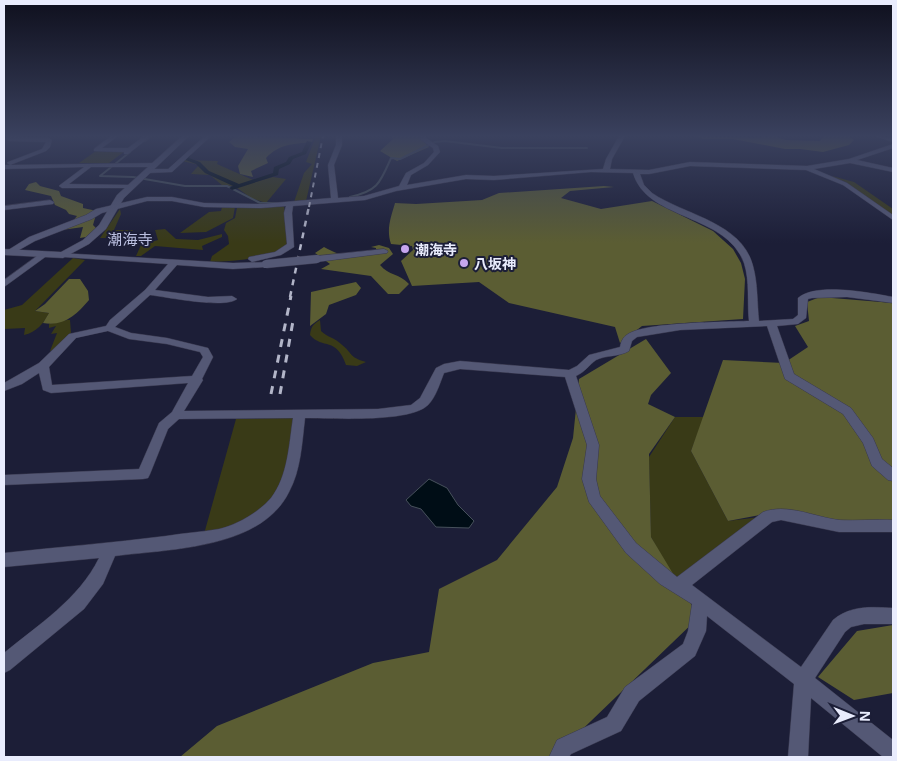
<svg xmlns="http://www.w3.org/2000/svg" width="897" height="761" font-family="'Noto Sans','Noto Sans JP',sans-serif">
  <style>
    .green { fill: #393a17 }
    .forest { fill: #5b5d33 }
    .water { fill: #000d16; stroke: #46505b }
    .lines { fill: none; stroke-linecap: round; stroke-linejoin: round }
    .stream { stroke: #46505b; stroke-width: 2 }
    .canal { fill: #000d16; fill-rule: evenodd }
    .minor-casing { stroke: #39394f; stroke-width: 1 }
    .tertiary-casing { stroke: #39394f; stroke-width: 1 }
    .minor { fill: #545875; fill-rule: evenodd }
    .tertiary { fill: #545875; fill-rule: evenodd }
    .rail-far2 { stroke: #b2b5c8; stroke-width: 2; stroke-dasharray: 5 5; stroke-linecap: butt }
    .rail-far1 { stroke: #b2b5c8; stroke-width: 2.5; stroke-dasharray: 6 6; stroke-linecap: butt }
    .rail { stroke: #b2b5c8; stroke-width: 3; stroke-dasharray: 8 8; stroke-linecap: butt }
    .minor-bridge-casing { stroke: #39394f; stroke-width: 9; stroke-linecap: butt }
    .minor-bridge { stroke: #545875; stroke-width: 8 }
    .poi-dot { fill: #c7a6ef; stroke: #1c1e37; stroke-width: 2 }
    .labels { text-anchor: middle; dominant-baseline: central; stroke-width: 4; stroke-linejoin: round; paint-order: stroke }
    .far-poi-label { font-size: 14px; font-weight: bold; fill: #e9ecfd; stroke: #1c1e37; text-anchor: start }
    .far-neighbourhood-label { font-size: 15px; fill: #bbc0e1; stroke: #1c1e37 }
  </style>
  <rect width="100%" height="100%" fill="#1c1e37"/>
  <path class="green" d="M 316,136 L 321,136 L 306,201 L 294,202 L 304,173 L 312,164 L 306,162 Z
    M 96,151 L 125,151 L 109,163 L 79,163 Z
    M 184,160 L 218,161 L 217,164 L 253,180 L 237,186 L 223,186 L 210,175 L 191,174 L 199,165 L 182,161 Z
    M 832,176 L 854,182 L 893,209 L 893,216 Z
    M 273,177 L 286,179 L 266,203 L 251,198 L 236,187 Z
    M 284,206 L 289,237 L 287,247 C 264,259 236,261 210,262 L 212,256 L 229,244 L 228,236 L 224,230 L 226,223 L 235,218 L 237,208 Z
    M 222,207 L 235,207 L 233,218 L 206,232 L 180,233 L 209,212 L 221,211 Z
    M 120,209 L 121,214 L 114,230 L 133,230 L 126,238 L 100,238 Z
    M 165,229 L 176,239 L 198,240 L 222,234 L 222,237 L 202,246 L 203,250 L 155,246 L 141,256 L 136,256 L 141,245 L 158,240 L 155,230 Z
    M 73,258 L 85,260 L 35,311 L 49,313 C 43,324 37,332 24,335 L 25,328 L 4,329 L 4,310 L 22,305 Z
    M 67,320 L 70,320 L 71,333 L 60,348 L 50,351 L 57,333 L 51,334 L 56,326 L 49,328 L 49,324 Z
    M 320,320 L 321,331 C 327,337 335,338 341,344 C 353,353 348,357 366,362 L 357,366 L 346,365 C 336,336 323,350 310,335 C 311,327 313,324 320,320 Z
    M 295,417 L 285,478 L 266,508 L 236,526 L 204,534 L 236,419 Z
    M 675,417 L 704,417 L 691,451 L 728,521 L 768,516 L 678,586 L 651,537 L 649,457 Z"/>
  <path class="forest" d="M 236,136 L 313,139 L 312,142 C 293,144 279,144 266,158 L 268,163 L 251,171 L 253,177 L 240,174 L 238,166 L 248,149 L 235,147 L 229,142 Z
    M 391,136 L 419,136 L 429,147 L 397,161 L 380,151 L 393,139 Z
    M 694,136 L 755,138 L 774,136 L 786,140 L 820,141 L 823,136 L 849,136 L 854,140 L 849,145 L 823,152 L 800,149 L 785,149 L 733,139 L 703,139 Z
    M 36,182 L 40,186 L 59,191 L 61,196 L 83,204 L 83,208 L 97,211 L 93,225 L 96,228 L 86,237 L 80,238 L 83,227 L 55,231 L 72,222 L 77,216 L 69,214 L 66,210 L 55,205 L 51,196 L 25,190 L 29,184 Z
    M 604,186 L 614,187 L 570,191 L 561,198 L 601,209 L 652,201 L 713,231 L 733,249 L 741,263 L 745,279 L 743,319 L 642,326 L 620,343 L 615,327 L 509,303 L 479,282 L 412,286 L 401,261 L 413,250 L 412,246 L 391,244 C 386,229 391,217 395,203 L 416,204 L 482,200 L 499,193 Z
    M 379,245 L 389,248 L 393,254 L 380,265 C 389,276 399,273 409,284 L 399,294 L 388,294 L 371,276 L 321,269 L 330,264 L 315,253 L 324,247 C 341,257 358,259 376,251 L 376,248 L 371,247 Z
    M 69,279 L 80,279 L 88,291 L 89,300 C 77,314 64,327 43,323 L 49,313 L 35,311 L 45,304 Z
    M 356,282 L 361,288 L 356,295 L 329,305 L 326,314 L 310,326 L 311,292 Z
    M 820,297 L 893,303 L 893,522 L 874,526 L 766,514 L 728,521 L 691,451 L 723,360 L 784,363 L 808,347 L 795,326 L 809,321 L 807,302 Z
    M 646,339 L 671,373 L 651,395 L 648,404 L 675,417 L 649,454 L 651,537 L 699,617 L 564,747 L 557,757 L 180,757 L 217,726 L 373,663 L 429,652 L 439,589 L 497,560 L 557,487 L 573,438 L 579,379 Z
    M 893,625 L 893,693 L 854,700 L 818,677 L 857,631 Z"/>
  <path class="water" d="M 429,479 L 447,488 L 458,505 L 474,521 L 469,528 L 436,527 L 421,509 L 411,506 L 406,500 Z"/>
  <g class="lines">
    <path class="stream" d="M 145,141 L 151,136
      M 130,152 L 100,176 L 133,177 L 185,186 L 227,186 L 260,203 L 279,203
      M 350,197 C 378,191 380,183 391,158 L 400,159 L 435,142 L 445,141 L 502,148 L 587,148"/>
    <path class="canal" d="M 307,141 L 312,142 L 306,154 L 293,159 L 290,164 L 279,169 L 278,175 L 232,190 L 229,188 L 233,186 L 205,173 L 196,164 L 183,159 L 191,148 L 195,148 L 189,158 L 200,162 L 209,171 L 239,184 L 273,173 L 274,167 L 286,162 L 289,157 L 302,152 Z"/>
    <g class="minor-casing">
      <path id="minor" d="M 9,136 L 49,138 L 52,140 L 50,147 L 46,151 L 10,165 L 155,163 L 158,165 L 155,167 L 91,167 L 69,184 L 133,185 L 134,186 L 131,188 L 62,188 L 59,186 L 60,185 L 84,167 L 4,169 L 4,165 L 10,165 L 7,163 L 8,162 L 42,149 L 46,142 L 9,141 L 6,139 Z
        M 111,136 L 118,136 L 102,148 L 128,148 L 144,136 L 151,136 L 128,154 L 124,154 L 124,152 L 94,151 L 94,149 Z
        M 205,136 L 211,136 L 172,172 L 148,173 L 145,171 L 148,169 L 168,169 Z
        M 336,136 L 342,136 L 342,145 L 334,165 L 338,198 L 364,196 L 399,186 L 406,173 L 424,163 L 434,152 L 433,148 L 421,140 L 420,136 L 426,136 L 426,138 L 438,146 L 440,152 L 428,165 L 411,175 L 407,185 L 466,175 L 494,176 L 603,169 L 606,159 L 619,136 L 625,136 L 612,159 L 610,169 L 649,170 L 690,162 L 807,166 L 849,159 L 893,144 L 893,148 L 857,160 L 893,168 L 893,172 L 850,163 L 814,169 L 847,183 L 893,215 L 893,220 L 843,185 L 806,170 L 690,166 L 649,174 L 640,174 L 644,185 L 652,193 C 684,215 742,222 753,266 C 758,284 757,303 759,321 L 793,319 L 798,315 L 798,298 C 816,282 871,293 893,297 L 893,303 L 847,297 L 812,298 L 808,299 L 806,318 L 798,324 L 777,326 L 794,374 L 851,408 L 873,438 L 882,459 L 893,468 L 893,481 L 888,480 L 872,466 L 863,443 L 843,414 L 785,379 L 767,326 L 680,330 L 637,337 L 632,341 L 629,351 C 619,357 606,355 596,360 C 589,365 585,372 576,376 L 599,445 L 596,479 L 600,496 L 636,543 L 677,577 L 763,512 C 788,503 814,517 839,520 C 857,521 875,519 893,520 L 893,532 L 839,532 L 781,520 L 772,522 L 692,585 L 801,667 L 833,620 C 851,605 871,607 893,608 L 893,624 L 864,624 L 851,627 L 845,632 L 815,678 L 893,740 L 893,757 L 883,757 L 811,698 L 808,757 L 788,757 L 794,684 L 707,616 L 706,631 L 695,656 L 639,701 L 621,731 L 571,754 L 569,757 L 549,757 L 557,740 L 607,717 L 625,687 L 683,644 L 688,631 L 692,604 L 660,584 L 626,553 L 589,502 L 582,479 L 587,445 L 565,377 L 460,369 L 444,373 C 440,383 436,397 428,405 C 410,423 333,418 305,418 C 302,443 301,470 289,492 C 261,549 170,549 115,556 L 103,584 L 84,609 L 10,670 L 4,673 L 4,653 C 38,625 79,599 99,558 L 4,567 L 4,553 C 58,547 112,543 166,536 C 184,533 202,532 219,529 C 237,525 259,512 271,498 C 288,476 289,444 293,418 L 179,419 L 168,429 L 150,474 L 148,478 L 143,479 L 4,485 L 4,475 L 139,469 L 159,423 L 172,412 L 188,383 L 51,393 L 43,390 L 39,373 L 22,384 L 4,391 L 4,383 L 39,363 L 69,334 L 106,326 L 110,320 L 145,290 L 168,264 L 63,257 L 60,257 L 60,253 L 233,263 L 269,262 L 270,264 L 266,267 L 233,269 L 177,265 L 155,290 L 208,297 L 232,296 L 237,299 C 225,309 167,297 150,295 L 115,327 L 131,333 L 167,338 L 208,348 L 213,357 L 202,379 L 203,380 L 184,411 L 378,409 L 411,405 L 420,398 L 436,368 L 444,364 L 460,361 L 569,370 L 577,366 L 589,355 L 620,347 C 621,342 622,338 628,334 C 646,322 724,322 749,321 C 747,303 750,281 744,263 C 726,213 647,221 633,173 L 591,172 L 494,180 L 466,179 L 396,191 L 365,200 L 293,206 L 292,213 L 294,247 L 281,255 L 252,262 L 248,259 L 249,257 L 275,252 L 287,244 L 284,213 L 286,206 L 261,208 L 204,207 L 172,201 L 147,201 L 102,213 L 92,219 L 35,241 L 12,254 L 6,254 L 5,252 L 29,237 L 86,215 L 96,209 L 147,197 L 172,197 L 204,203 L 261,204 L 331,198 L 328,165 L 336,145 ZM 108,331 L 129,339 L 167,344 L 200,352 L 203,357 L 192,376 L 52,385 L 49,367 L 76,338 Z
        M 876,136 L 893,138 L 893,142 L 877,137 Z
        M 50,200 L 54,202 L 53,204 L 4,210 L 4,206 Z
        M 384,249 L 388,251 L 387,253 L 317,262 L 313,259 L 317,256 Z
        M 41,253 L 47,253 L 48,255 L 4,287 L 4,280 Z"/>
    </g>
    <g class="tertiary-casing">
      <path id="tertiary" d="M 182,136 L 189,136 L 124,198 L 106,229 L 89,244 L 63,258 L 4,255 L 4,249 L 61,252 L 83,240 L 99,225 L 117,195 Z"/>
    </g>
    <use href="#minor" class="minor"/>
    <use href="#tertiary" class="tertiary"/>
    <path class="rail-far2" d="M 309,207 L 323,136"/>
    <path class="rail-far1" d="M 290,297 L 309,206"/>
    <path class="rail" d="M 271,394 L 291,296
      M 280,394 L 293,321"/>
    <g class="minor-bridge-casing">
      <path id="minor-bridge" d="M 266,264 L 317,259"/>
    </g>
    <use href="#minor-bridge" class="minor-bridge"/>
  </g>
  <linearGradient id="sky" x2="0" y2="1"><stop stop-color="#0f101e"/><stop offset="0.56" stop-color="#3a415e"/><stop offset="1" stop-color="#3a415e" stop-opacity="0"/></linearGradient>
  <rect width="897" height="243" fill="url(#sky)"/>
  <g class="poi-dot">
    <circle cx="405" cy="249" r="5"/>
    <circle cx="464" cy="263" r="5"/>
  </g>
  <g class="labels">
    <g class="far-poi-label">
      <text x="415" y="249">潮海寺</text>
      <text x="474" y="263">八坂神</text>
    </g>
    <g class="far-neighbourhood-label">
      <text x="130" y="239">潮海寺</text>
    </g>
  </g>
  <rect width="897" height="761" fill="none" stroke="#e9ecfd" stroke-width="10"/>
  <g transform="translate(852 716) rotate(91)" stroke="#1c1e37" stroke-width="4" paint-order="stroke">
  <path d="M0-4L9 19L0 12L-9 19Z" fill="#e9ecfd"/>
  <text y="-8" font-size="14" font-weight="bold" text-anchor="middle" fill="#e9ecfd">N</text>
  </g>
</svg>
